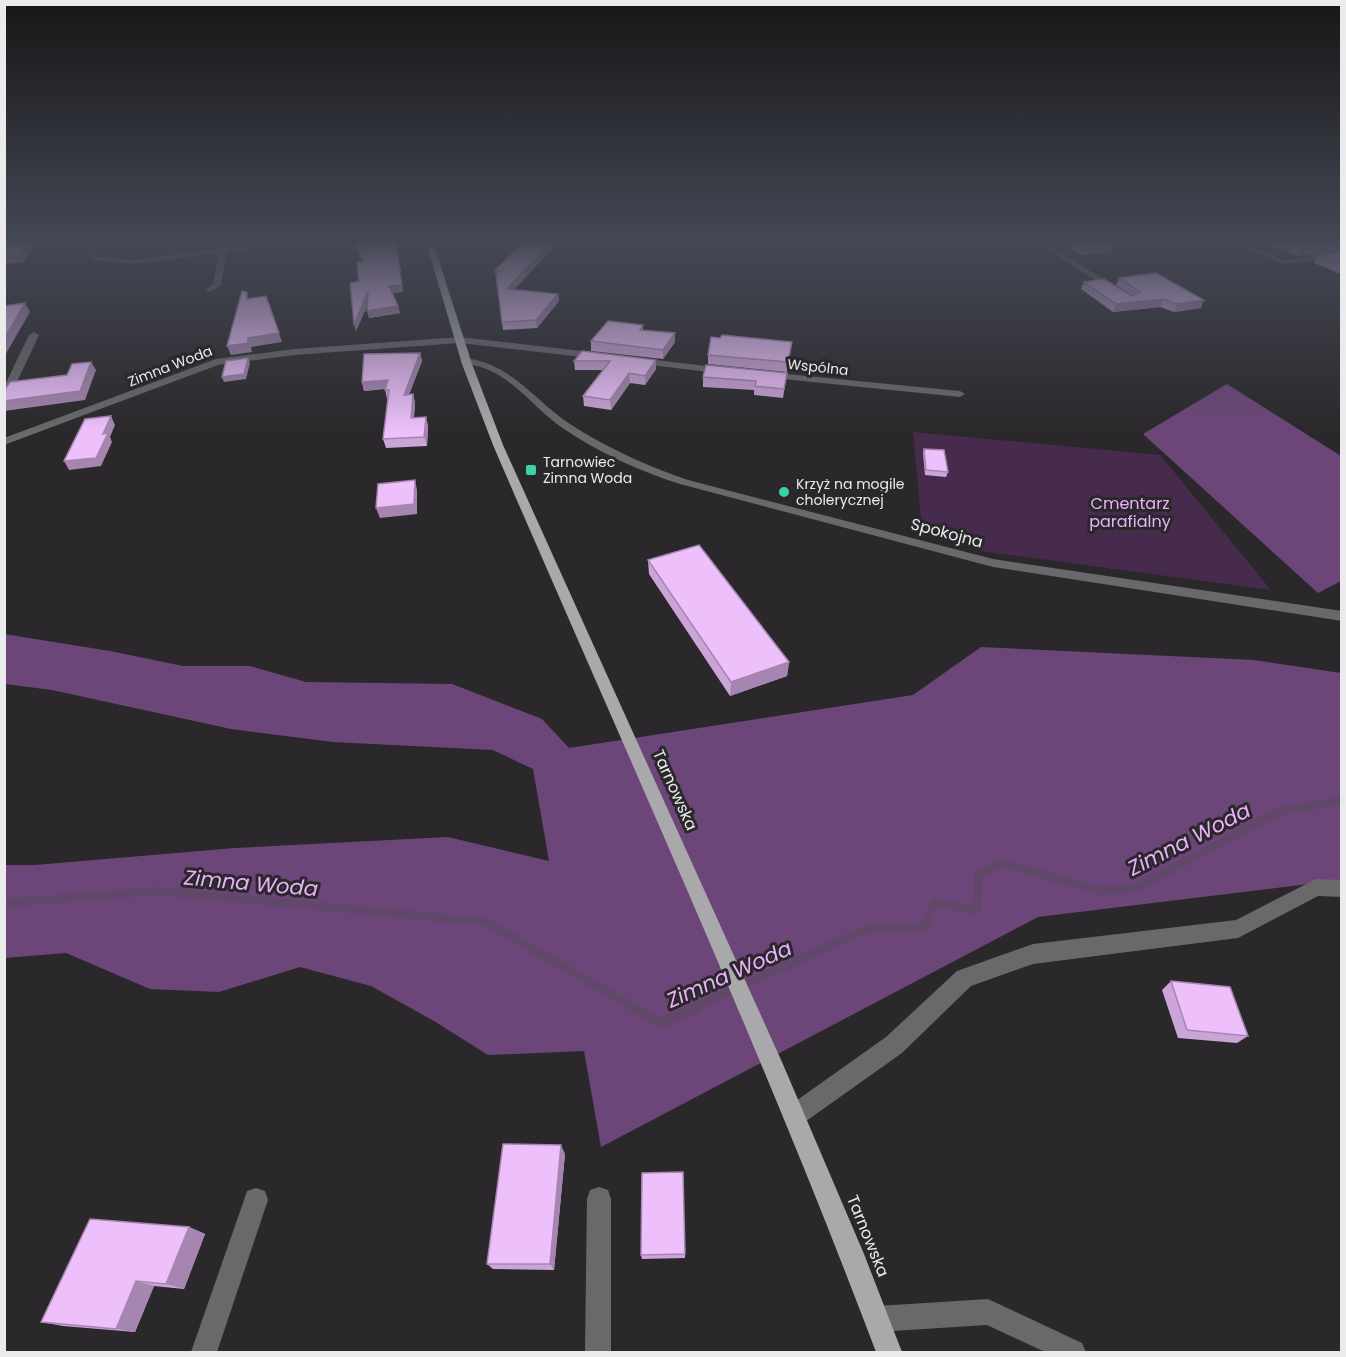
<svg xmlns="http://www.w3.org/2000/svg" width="1346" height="1357" font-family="Poppins,sans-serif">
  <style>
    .green { fill: #462b4d }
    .forest { fill: #6d4679 }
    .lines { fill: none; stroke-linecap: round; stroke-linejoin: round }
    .stream-far1 { stroke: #614768; stroke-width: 8 }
    .stream { stroke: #614768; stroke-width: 10 }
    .minor { fill: #69686a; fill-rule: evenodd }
    .major { fill: #a9a8aa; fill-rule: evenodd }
    .wall { fill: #cca5d8 }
    .shaded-wall { fill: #a686b0 }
    .building { fill: #edc0fb; stroke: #a686b0; stroke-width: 1.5 }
    .poi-dot { fill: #38d4a6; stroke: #2a282a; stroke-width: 2 }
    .labels { text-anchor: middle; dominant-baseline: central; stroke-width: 6; stroke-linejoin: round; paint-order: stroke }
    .far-street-label { font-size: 14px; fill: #ebeaec; stroke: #2a282a }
    .far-poi-label { font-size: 14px; fill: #ebeaec; stroke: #2a282a; text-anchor: start }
    .park-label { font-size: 16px; fill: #ebb0fd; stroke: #2a282a }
    .street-label { font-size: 16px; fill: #ebeaec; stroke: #2a282a }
    .near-water-label { font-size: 21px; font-style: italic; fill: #ebb0fd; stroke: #2a282a }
  </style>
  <rect width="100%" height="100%" fill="#2a282a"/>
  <path class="green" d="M 913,432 L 1160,455 L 1271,590 L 981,551 L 922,529 Z"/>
  <path class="forest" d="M 1227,384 L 1341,456 L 1341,581 L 1318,593 L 1143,434 Z
    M 4,634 L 110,651 L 183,666 L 250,666 L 306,682 L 452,684 L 542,719 L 569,748 L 913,695 L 981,647 L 1254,660 L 1341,673 L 1341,880 L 1038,917 L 601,1147 L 584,1051 L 488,1055 L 434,1021 L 371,986 L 300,967 L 219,992 L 150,989 L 66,953 L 5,958 L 5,865 L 35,865 L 235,848 L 448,837 L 549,861 L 533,769 L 493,750 L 333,742 L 231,729 L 52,690 L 5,684 Z"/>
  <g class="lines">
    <path class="stream-far1" d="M 4,903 L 158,891 L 486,922 L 635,1008
      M 693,1008 L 867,929 L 924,927 L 934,903 L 977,910 L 978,875 L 1002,863 L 1100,891 L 1135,889 L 1277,812 L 1342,800"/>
    <path class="stream" d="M 633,1007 L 661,1023 L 697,1007"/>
    <path class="minor" d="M 273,242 L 291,242 L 227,252 L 221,285 L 210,292 L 206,290 L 213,284 L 219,253 L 132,264 L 90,259 L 90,255 L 94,253 L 98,257 L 132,260 Z
      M 1037,242 L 1045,242 L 1120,290 L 1113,292 Z
      M 1233,242 L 1242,242 L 1283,260 L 1342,253 L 1342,257 L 1282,264 Z
      M 34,332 L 39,335 L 9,399 L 4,402 L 4,387 L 29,335 Z
      M 460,337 L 599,353 L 604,356 L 599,359 L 460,343 L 294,355 L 218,365 L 4,445 L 4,438 L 216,359 L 294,349 Z
      M 466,358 C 513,365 533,399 570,424 C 607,448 647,466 688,480 L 993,559 L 1342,611 L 1342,621 L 993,567 L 680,484 C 639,471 600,453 564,429 C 538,412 518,383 489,370 C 480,366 472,365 463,363 L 463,359 Z
      M 638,358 L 724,368 L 729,371 L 724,374 L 635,363 L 635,359 Z
      M 766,372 L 960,391 L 965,394 L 960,397 L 763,377 L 763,373 Z
      M 1316,879 L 1342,880 L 1342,897 L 1318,896 L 1238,938 L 1033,964 L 971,986 L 902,1053 L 802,1124 L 794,1127 L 786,1124 L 783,1116 L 786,1108 L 886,1037 L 957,971 L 1033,944 L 1236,920 Z
      M 599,1187 L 608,1190 L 611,1199 L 611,1352 L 585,1352 L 587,1199 L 590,1190 Z
      M 256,1188 L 265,1191 L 268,1200 L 217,1352 L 191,1352 L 244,1200 L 247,1191 Z
      M 988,1299 L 1082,1343 L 1086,1352 L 1045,1352 L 987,1325 L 877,1332 L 868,1328 L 864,1319 L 868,1310 L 877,1306 Z"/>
    <path class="major" d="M 426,242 L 433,242 L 472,364 L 503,445 L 782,1062 L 864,1254 L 902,1352 L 876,1352 C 760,1045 623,746 493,445 L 462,364 Z"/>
  </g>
  <path class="wall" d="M 353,242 L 397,242 L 403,292 L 393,293 L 400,313 L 369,318 L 367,306 L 356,331 L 359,281 L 362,261 Z
    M 524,242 L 555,242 L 556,245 L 514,289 L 558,294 L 559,301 L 537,328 L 503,330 L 495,270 Z
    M 1060,242 L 1108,242 L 1114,245 L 1111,252 L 1081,255 Z
    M 1263,242 L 1341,242 L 1298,256 Z
    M 1341,252 L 1341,274 L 1314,263 L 1318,255 Z
    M 1119,278 L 1201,308 L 1174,312 L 1160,307 L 1113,312 L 1081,289 L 1084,282 L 1132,296 L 1116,285 Z
    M 643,325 L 643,330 L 675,333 L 675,342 L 663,359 L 591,351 L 591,341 Z
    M 720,338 L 792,342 L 787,372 L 708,364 L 708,355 Z
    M 420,353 L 422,361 L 409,394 L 413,394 L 415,403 L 414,418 L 428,425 L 427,446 L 386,448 L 383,439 L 388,399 L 387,399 L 385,389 L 364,391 L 362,382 Z
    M 656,360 L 656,369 L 645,385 L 630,383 L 611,410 L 584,406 L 583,396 L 603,370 L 575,370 L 574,361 Z
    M 787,373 L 783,398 L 754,395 L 754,390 L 703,387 L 703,377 Z
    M 924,449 L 948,472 L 946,477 L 925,475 L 923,453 Z
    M 648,560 L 789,662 L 787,676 L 730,696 L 649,574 Z
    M 1171,981 L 1248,1036 L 1237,1043 L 1178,1038 L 1162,990 Z
    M 565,1154 L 554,1270 L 493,1269 L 487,1264 Z
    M 189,1227 L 205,1234 L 184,1289 L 154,1286 L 135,1332 L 63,1326 L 41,1322 Z
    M 685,1254 L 685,1258 L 642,1259 L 641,1255 Z"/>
  <path class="shaded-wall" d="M 27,242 L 34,242 L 24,262 L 4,264 L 4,256 Z
    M 396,242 L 403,292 L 391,293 L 389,286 Z
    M 551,242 L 555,242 L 556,245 L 508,296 L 507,289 Z
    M 1341,244 L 1341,252 L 1298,256 L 1302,248 Z
    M 1114,245 L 1111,252 L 1081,255 L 1083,248 Z
    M 368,292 L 370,299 L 356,331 L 354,324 Z
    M 558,294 L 559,301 L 537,328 L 536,320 Z
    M 1163,299 L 1160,307 L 1113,312 L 1116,304 Z
    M 1204,300 L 1201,308 L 1174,312 L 1177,304 Z
    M 25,303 L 30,312 L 4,357 L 4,339 Z
    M 398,306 L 400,313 L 369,318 L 367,311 Z
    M 279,333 L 282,342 L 251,347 L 252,352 L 231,355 L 227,346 L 248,338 Z
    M 675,333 L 675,342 L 663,359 L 663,350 Z
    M 420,353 L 422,361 L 406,403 L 404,395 Z
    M 248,358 L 250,363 L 246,379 L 224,382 L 222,377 Z
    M 656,360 L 656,369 L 645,385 L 645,376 Z
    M 91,362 L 96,370 L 85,400 L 4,411 L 4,401 L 80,391 Z
    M 629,373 L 630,383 L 611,410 L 610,400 Z
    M 388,380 L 390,388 L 364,391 L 362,382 Z
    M 413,394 L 415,403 L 413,427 L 411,418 Z
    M 111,416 L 115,425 L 110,437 L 112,442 L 101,466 L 69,470 L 64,461 L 103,434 Z
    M 426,417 L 428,425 L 427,446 L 424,437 Z
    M 415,480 L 417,490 L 417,514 L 380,518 L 376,508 Z
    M 789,662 L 787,676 L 730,696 L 731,682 Z
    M 561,1145 L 565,1154 L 554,1270 L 550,1264 Z
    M 189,1227 L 205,1234 L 184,1289 L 166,1284 Z
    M 136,1281 L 154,1286 L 135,1332 L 116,1329 Z"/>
  <path class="building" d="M 9,242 L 27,242 L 20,255 L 4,256 L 4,247 Z
    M 354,242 L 396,242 L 402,285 L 389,286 L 398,306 L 367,311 L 368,292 L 354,324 L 350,283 L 359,281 L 357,262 L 363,261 Z
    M 524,242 L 551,242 L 507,289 L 558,294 L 536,320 L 502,322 L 496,274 L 500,271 L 495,270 Z
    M 1074,242 L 1108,242 L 1114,245 L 1083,248 Z
    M 1285,242 L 1341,242 L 1341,244 L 1302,248 Z
    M 1341,252 L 1341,264 L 1318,255 Z
    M 1156,273 L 1204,300 L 1177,304 L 1163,299 L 1116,304 L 1084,282 L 1104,279 L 1132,296 L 1140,292 L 1119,278 Z
    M 242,291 L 247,292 L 247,299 L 266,296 L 279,333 L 248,338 L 248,343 L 227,346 Z
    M 25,303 L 4,339 L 4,306 Z
    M 608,321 L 643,325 L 640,330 L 675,333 L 663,350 L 591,341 Z
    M 722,335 L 792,342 L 788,362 L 708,355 L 711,337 L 720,338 Z
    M 582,351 L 656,360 L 645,376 L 629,373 L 610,400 L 583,396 L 610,361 L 574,361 Z
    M 420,353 L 404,395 L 413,394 L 411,418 L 426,417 L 424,437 L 383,439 L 389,390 L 385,390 L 388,380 L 362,382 L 364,354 Z
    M 248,358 L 244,374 L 222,377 L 226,361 Z
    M 91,362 L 80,391 L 4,401 L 4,391 L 10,382 L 67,375 L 72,364 Z
    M 706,365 L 787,373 L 784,389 L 755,386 L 756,381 L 703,377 Z
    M 111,416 L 103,434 L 108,433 L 96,458 L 64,461 L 85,419 Z
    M 924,449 L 944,450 L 948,472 L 926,470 Z
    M 415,480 L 414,504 L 376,508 L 378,484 Z
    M 699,545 L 789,662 L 731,682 L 648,560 Z
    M 1171,981 L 1230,987 L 1248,1036 L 1187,1030 Z
    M 503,1144 L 561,1145 L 550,1264 L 487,1264 Z
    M 683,1172 L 685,1254 L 641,1255 L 642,1173 Z
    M 90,1219 L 189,1227 L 166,1284 L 136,1281 L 116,1329 L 41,1322 Z"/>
  <linearGradient id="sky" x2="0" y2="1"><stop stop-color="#171617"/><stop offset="0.56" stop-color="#444855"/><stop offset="1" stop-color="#444855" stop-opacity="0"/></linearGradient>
  <rect width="1346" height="432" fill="url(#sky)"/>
  <g class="poi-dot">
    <rect x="525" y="464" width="12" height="12" rx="3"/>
    <circle cx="784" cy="492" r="6"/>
  </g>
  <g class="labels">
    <g class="far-street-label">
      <text transform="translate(170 366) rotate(-21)">Zimna Woda</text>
      <text transform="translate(818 367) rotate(6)">Wspólna</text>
    </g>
    <g class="far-poi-label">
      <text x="543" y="462">Tarnowiec<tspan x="543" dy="16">Zimna Woda</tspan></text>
      <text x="796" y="484">Krzyż na mogile<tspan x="796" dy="16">cholerycznej</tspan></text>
    </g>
    <g class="park-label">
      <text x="1130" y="503">Cmentarz<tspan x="1130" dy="18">parafialny</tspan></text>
    </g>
    <g class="street-label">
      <text transform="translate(947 533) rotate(15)">Spokojna</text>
      <text transform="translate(675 790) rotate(66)">Tarnowska</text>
      <text transform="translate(868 1236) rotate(68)">Tarnowska</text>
    </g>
    <g class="near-water-label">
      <text transform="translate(1189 839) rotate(-27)">Zimna Woda</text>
      <text transform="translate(251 883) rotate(5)">Zimna Woda</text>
      <text transform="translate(729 974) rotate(-24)">Zimna Woda</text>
    </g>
  </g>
  <rect width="1346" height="1357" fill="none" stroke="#ebeaec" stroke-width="12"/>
</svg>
